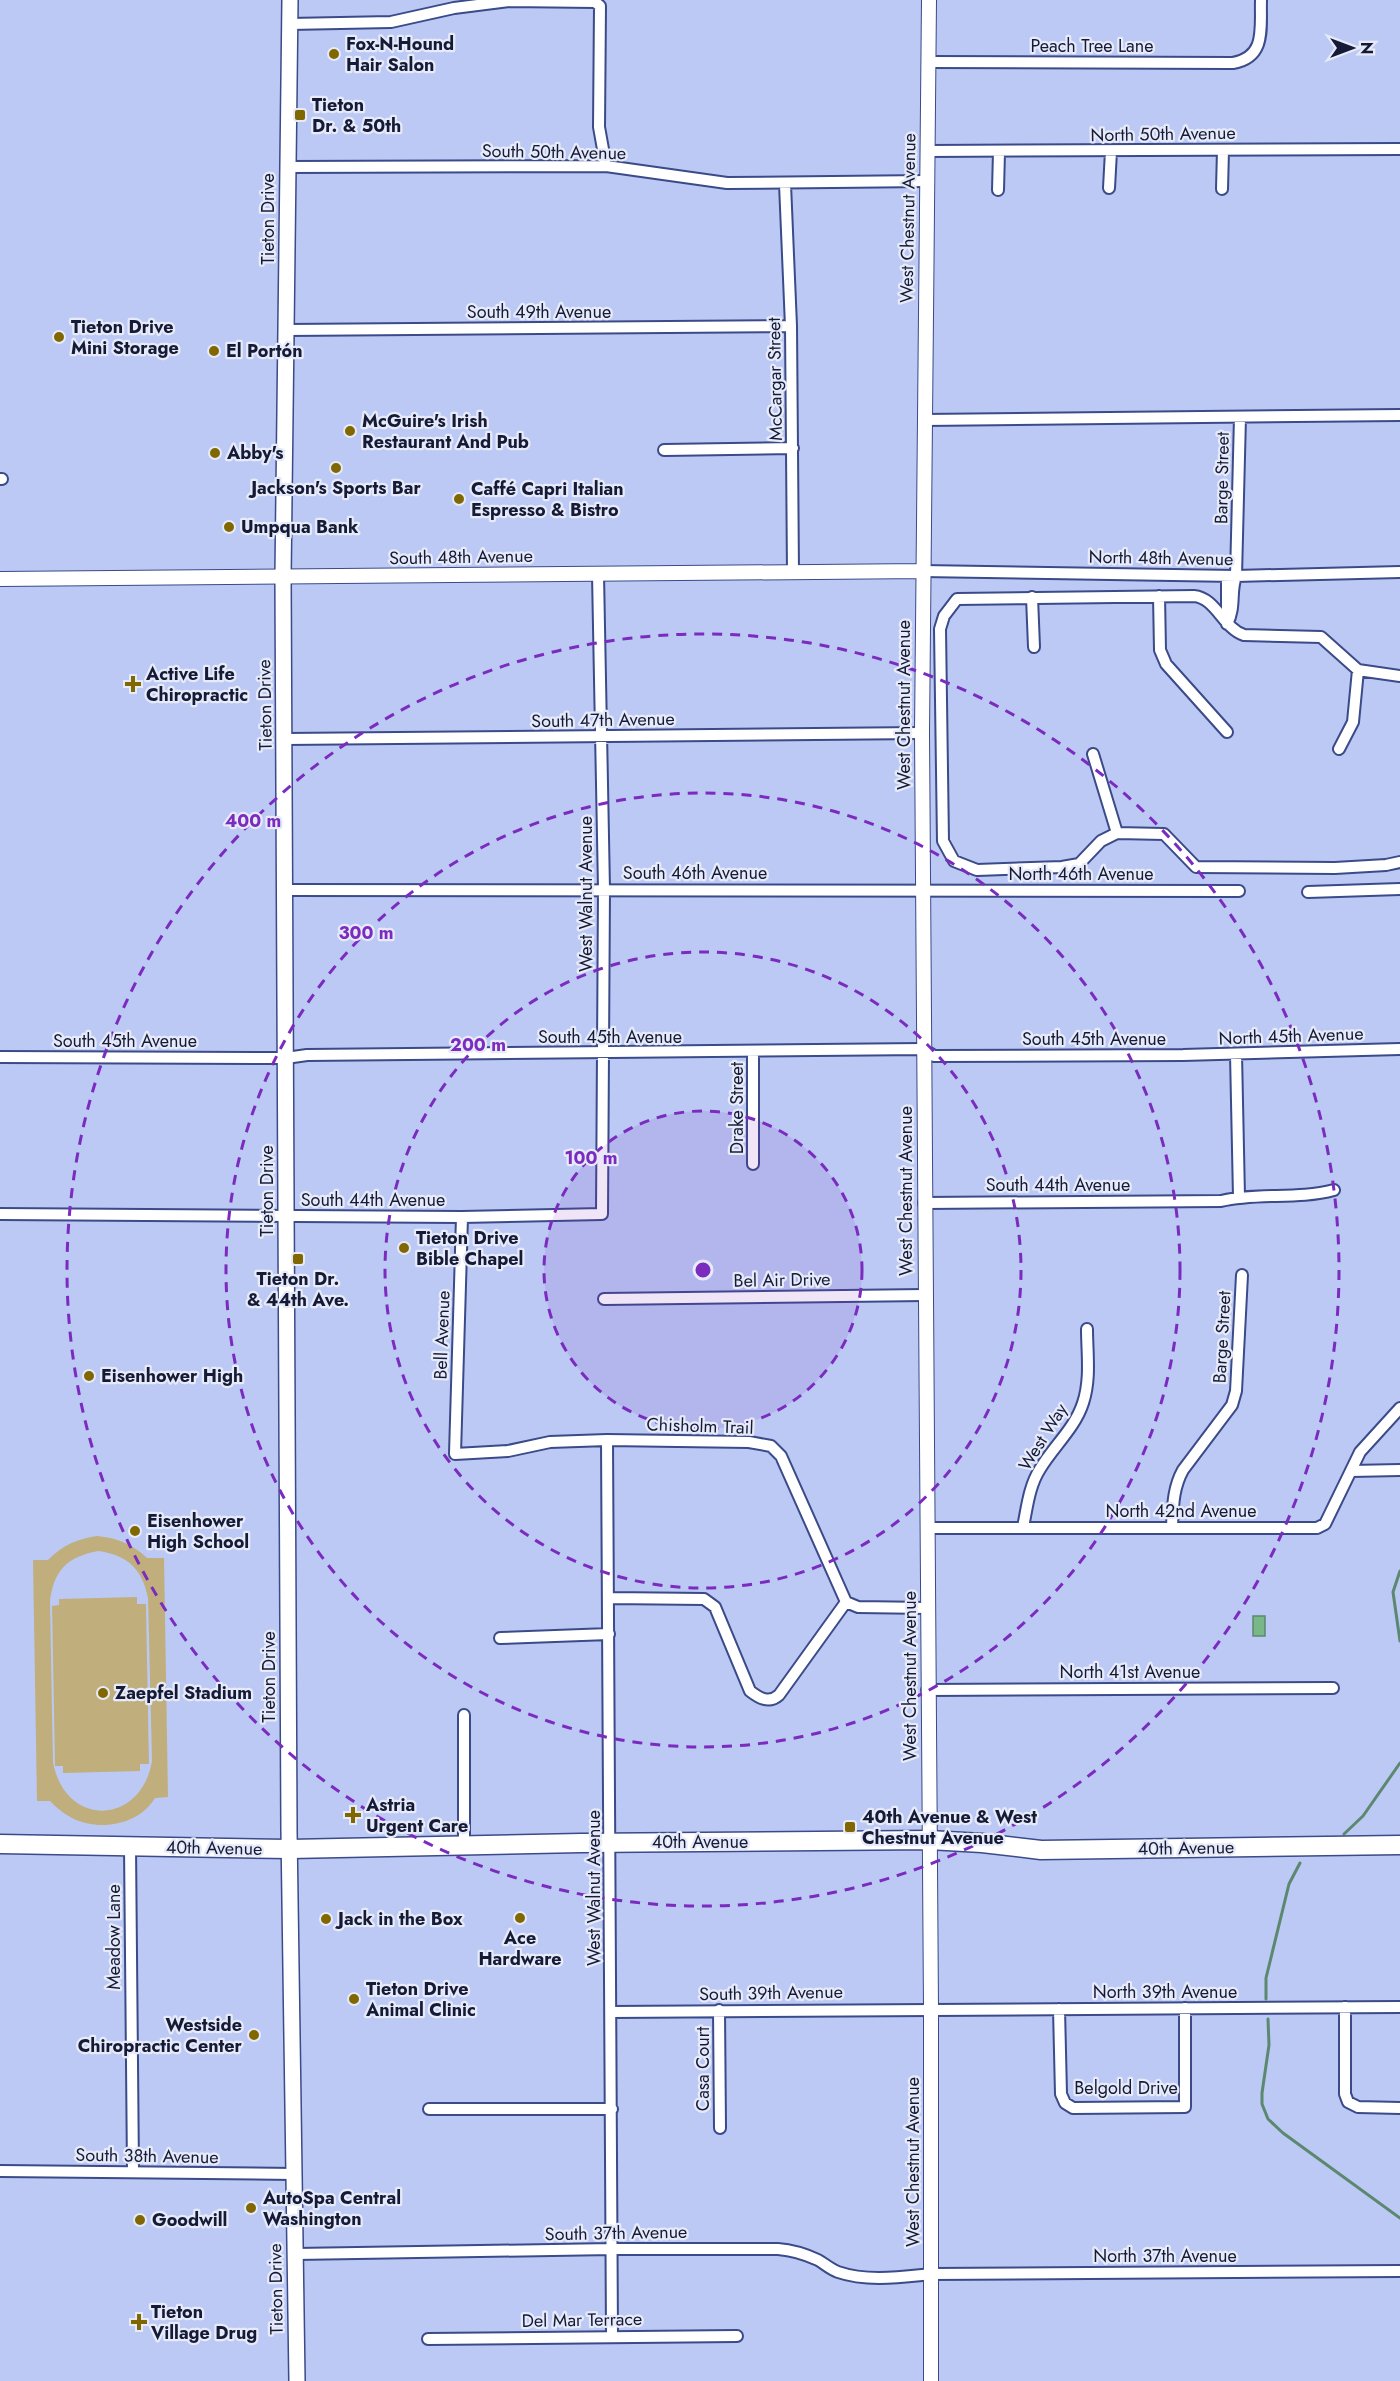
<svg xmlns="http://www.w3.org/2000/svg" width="1400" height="2381" font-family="Jost,sans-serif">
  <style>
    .green { fill: #c0af7c; fill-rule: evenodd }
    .water { fill: #79b688; stroke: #5b886f; stroke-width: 1.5 }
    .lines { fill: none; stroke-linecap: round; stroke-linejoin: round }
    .stream { stroke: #5b886f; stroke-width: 3 }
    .minor-casing { stroke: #3b4a88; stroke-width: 14 }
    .tertiary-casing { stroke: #3b4a88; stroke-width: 16 }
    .secondary-casing { stroke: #3b4a88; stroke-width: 18 }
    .primary-casing { stroke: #3b4a88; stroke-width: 21 }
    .minor { stroke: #fff; stroke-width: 10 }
    .tertiary { stroke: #fff; stroke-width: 14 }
    .secondary { stroke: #fff; stroke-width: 15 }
    .primary { stroke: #fff; stroke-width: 18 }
    .ring { fill: none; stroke: #7b2cbf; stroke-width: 3; stroke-dasharray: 10 8 }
    .poi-dot { fill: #816700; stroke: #e6eaf9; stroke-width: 2 }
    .labels { text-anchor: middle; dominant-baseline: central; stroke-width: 4.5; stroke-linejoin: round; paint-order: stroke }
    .poi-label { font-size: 18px; font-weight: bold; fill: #151b36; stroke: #e6eaf9; text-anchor: start }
    .street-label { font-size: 18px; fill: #151b36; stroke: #e6eaf9 }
    .centre { fill: #7b2cbf; stroke: #e6eaf9; stroke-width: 3 }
    .ring-label { font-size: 18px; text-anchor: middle; font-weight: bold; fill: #7b2cbf; stroke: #e6eaf9; stroke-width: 4.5; stroke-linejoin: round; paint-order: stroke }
  </style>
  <rect width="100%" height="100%" fill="#bbc9f4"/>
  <path class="green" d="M 97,1536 C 118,1538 132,1544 147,1558 L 164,1558 L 168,1797 L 155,1798 C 139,1825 99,1832 72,1818 C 64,1814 56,1807 50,1801 L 37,1801 L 33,1560 L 48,1560 C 63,1545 77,1539 97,1536 ZM 98,1551 C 127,1555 142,1568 148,1598 L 152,1761 C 141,1826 65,1828 53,1762 L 50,1601 C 54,1570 67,1557 98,1551 Z
    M 137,1597 L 137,1604 L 146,1604 L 149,1764 L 140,1764 L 140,1771 L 63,1773 L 63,1766 L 55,1766 L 52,1606 L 59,1605 L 59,1599 Z"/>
  <path class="water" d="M 1253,1616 L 1265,1616 L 1265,1636 L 1253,1636 Z"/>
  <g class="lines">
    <path class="stream" d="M 1400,1571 L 1393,1592 L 1400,1641
      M 1344,1834 L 1363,1816 L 1400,1763
      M 1266,1999 L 1266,1978 L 1289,1884 L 1300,1863
      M 1268,2019 L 1269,2045 L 1262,2093 L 1262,2104 L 1268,2119 L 1283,2133 L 1400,2218"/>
    <g class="minor-casing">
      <path id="minor" d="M 290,24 L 391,22 L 454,8 L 509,1 L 595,2 L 600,6 L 599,127 L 606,166
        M 928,62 L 1233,63 C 1267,57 1260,27 1261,0
        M 927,151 L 1400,149
        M 288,167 L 606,166 L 727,183 L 927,181
        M 785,184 L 791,326 L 793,573
        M 1109,188 L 1111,151
        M 1222,189 L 1223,150
        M 998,190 L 999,152
        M 287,330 L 791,326
        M 924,420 L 1400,415
        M 664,450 L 793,448
        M 0,479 L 2,479
        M 922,571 L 1236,576 L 1400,572
        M 1227,576 L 1227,624 C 1236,607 1230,592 1236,576 L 1240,417
        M 1159,596 L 1160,650 L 1166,664 L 1227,732
        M 1032,597 L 1034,647
        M 1400,676 L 1358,670 L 1321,637 L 1244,635 C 1223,628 1216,598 1194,596 L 957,599 L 944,616 L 940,629 L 943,841 L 954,861 L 977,870 L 1062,867 L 1079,864 L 1101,841 L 1117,833 L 1164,834 L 1196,867 L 1335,868 L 1386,865 L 1400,862
        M 285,739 L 922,733
        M 1339,749 L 1353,722 L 1358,670
        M 1093,754 L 1117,833
        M 286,890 L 1239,891
        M 1308,892 L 1400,889
        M 1236,1054 L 1239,1197
        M 0,1057 L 286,1058 L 307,1055 L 923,1049 L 934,1056 L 1183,1055 L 1400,1049
        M 753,1164 L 753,1052
        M 924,1203 L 1221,1201 C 1258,1192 1297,1200 1334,1190
        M 0,1214 L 462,1217 L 602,1214 L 604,889 L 598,574
        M 462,1217 L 455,1454 L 508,1451 L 550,1442 L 607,1440 L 749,1442 L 771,1446 L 781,1456 L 846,1602
        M 604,1299 L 925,1295
        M 607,1440 L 612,2336
        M 1351,1471 L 1400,1470
        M 1172,1526 C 1173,1506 1173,1488 1183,1470 L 1232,1405 L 1236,1391 L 1242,1275
        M 1023,1527 C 1027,1508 1029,1486 1040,1469 C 1053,1447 1075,1428 1083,1403 C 1091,1379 1087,1353 1087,1329
        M 928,1528 L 1317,1528 L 1325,1524 L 1360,1452 L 1400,1408
        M 609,1598 L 704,1599 L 715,1607 L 750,1691 C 759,1698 769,1704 779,1695 L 846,1602
        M 846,1602 L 858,1607 L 928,1608
        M 500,1638 L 609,1634
        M 927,1690 L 1333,1688
        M 464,1715 L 464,1845
        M 130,1846 L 133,2171
        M 1345,2007 L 1345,2094 L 1348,2102 L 1358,2107 L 1400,2108
        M 1059,2009 L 1061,2094 L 1065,2103 L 1073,2108 L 1185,2107 L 1185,2008
        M 719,2010 L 720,2128
        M 611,2012 L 1400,2007
        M 429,2109 L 612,2109
        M 0,2171 L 295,2174
        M 296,2254 L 612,2249 L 778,2249 C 792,2250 805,2254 818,2260 C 825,2264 830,2269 838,2272 C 867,2282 901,2277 931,2274 L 1400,2271
        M 428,2339 L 737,2336"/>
    </g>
    <g class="tertiary-casing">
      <path id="tertiary" d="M 929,0 L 922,733 L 931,2008 L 931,2381
        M 0,579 L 922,571"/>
    </g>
    <g class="secondary-casing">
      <path id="secondary" d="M 290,0 L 283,577 L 289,1831 L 297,2381"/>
    </g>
    <g class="primary-casing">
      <path id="primary" d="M 0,1844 L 290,1849 L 581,1843 L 929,1840 L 982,1843 L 1041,1850 L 1400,1845"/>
    </g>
    <use href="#minor" class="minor"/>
    <use href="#tertiary" class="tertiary"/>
    <use href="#secondary" class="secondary"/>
    <use href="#primary" class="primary"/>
  </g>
  <circle cx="703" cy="1270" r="159" fill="#7b2cbf" fill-opacity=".12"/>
  <g class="ring">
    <circle cx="703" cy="1270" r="159"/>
    <circle cx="703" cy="1270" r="318"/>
    <circle cx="703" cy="1270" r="477"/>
    <circle cx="703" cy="1270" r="636"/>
  </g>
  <g class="poi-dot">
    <circle cx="334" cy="54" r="6"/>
    <rect x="294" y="109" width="12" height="12" rx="3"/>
    <circle cx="59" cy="337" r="6"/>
    <circle cx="214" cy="351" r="6"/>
    <circle cx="350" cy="431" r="6"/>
    <circle cx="215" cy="453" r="6"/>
    <circle cx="336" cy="468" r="6"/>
    <circle cx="459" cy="499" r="6"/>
    <circle cx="229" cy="527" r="6"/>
    <path d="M130 675h6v6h6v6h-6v6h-6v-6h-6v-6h6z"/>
    <circle cx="404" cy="1248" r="6"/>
    <rect x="292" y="1253" width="12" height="12" rx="3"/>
    <circle cx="89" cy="1376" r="6"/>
    <circle cx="135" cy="1531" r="6"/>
    <circle cx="103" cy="1693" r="6"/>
    <path d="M350 1806h6v6h6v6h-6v6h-6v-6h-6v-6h6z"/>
    <rect x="844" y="1821" width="12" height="12" rx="3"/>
    <circle cx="520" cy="1918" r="6"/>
    <circle cx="326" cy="1919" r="6"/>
    <circle cx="354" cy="1999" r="6"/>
    <circle cx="254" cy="2035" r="6"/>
    <circle cx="251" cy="2208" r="6"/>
    <circle cx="140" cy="2220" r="6"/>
    <path d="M136 2313h6v6h6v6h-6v6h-6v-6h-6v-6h6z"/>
  </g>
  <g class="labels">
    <g class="poi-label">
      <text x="346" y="44">Fox-N-Hound<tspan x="346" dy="21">Hair Salon</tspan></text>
      <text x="312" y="105">Tieton<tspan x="312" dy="21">Dr. &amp; 50th</tspan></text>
      <text x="71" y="327">Tieton Drive<tspan x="71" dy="21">Mini Storage</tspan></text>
      <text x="226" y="351">El Portón</text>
      <text x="362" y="421">McGuire's Irish<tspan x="362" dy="21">Restaurant And Pub</tspan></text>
      <text x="227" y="453">Abby's</text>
      <text x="336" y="488" text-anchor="middle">Jackson's Sports Bar</text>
      <text x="471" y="489">Caffé Capri Italian<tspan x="471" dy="21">Espresso &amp; Bistro</tspan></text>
      <text x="241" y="527">Umpqua Bank</text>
      <text x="146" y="674">Active Life<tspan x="146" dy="21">Chiropractic</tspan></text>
      <text x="416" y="1238">Tieton Drive<tspan x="416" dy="21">Bible Chapel</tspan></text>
      <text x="298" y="1279" text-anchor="middle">Tieton Dr.<tspan x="298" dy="21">&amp; 44th Ave.</tspan></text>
      <text x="101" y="1376">Eisenhower High</text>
      <text x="147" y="1521">Eisenhower<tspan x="147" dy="21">High School</tspan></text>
      <text x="115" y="1693">Zaepfel Stadium</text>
      <text x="366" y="1805">Astria<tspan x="366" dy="21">Urgent Care</tspan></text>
      <text x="862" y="1817">40th Avenue &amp; West<tspan x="862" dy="21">Chestnut Avenue</tspan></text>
      <text x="338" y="1919">Jack in the Box</text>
      <text x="520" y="1938" text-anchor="middle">Ace<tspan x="520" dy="21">Hardware</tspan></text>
      <text x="366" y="1989">Tieton Drive<tspan x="366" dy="21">Animal Clinic</tspan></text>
      <text x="242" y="2025" text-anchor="end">Westside<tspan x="242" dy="21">Chiropractic Center</tspan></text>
      <text x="263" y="2198">AutoSpa Central<tspan x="263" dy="21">Washington</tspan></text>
      <text x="152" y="2220">Goodwill</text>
      <text x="151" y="2312">Tieton<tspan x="151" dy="21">Village Drug</tspan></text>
    </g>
    <g class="street-label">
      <text x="1092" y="46">Peach Tree Lane</text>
      <text transform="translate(1163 134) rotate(-1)">North 50th Avenue</text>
      <text transform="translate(554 152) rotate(1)">South 50th Avenue</text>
      <text transform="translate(908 218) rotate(-89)">West Chestnut Avenue</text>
      <text transform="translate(268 219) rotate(-90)">Tieton Drive</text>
      <text x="539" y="312">South 49th Avenue</text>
      <text transform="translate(775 379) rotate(-91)">McCargar Street</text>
      <text transform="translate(1222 478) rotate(-89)">Barge Street</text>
      <text transform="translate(461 557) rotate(-1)">South 48th Avenue</text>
      <text transform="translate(1161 558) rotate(1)">North 48th Avenue</text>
      <text transform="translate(265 705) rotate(-91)">Tieton Drive</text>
      <text transform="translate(904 705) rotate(-90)">West Chestnut Avenue</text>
      <text transform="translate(603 720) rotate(-1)">South 47th Avenue</text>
      <text x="695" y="873">South 46th Avenue</text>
      <text x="1081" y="874">North 46th Avenue</text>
      <text transform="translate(586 894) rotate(-90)">West Walnut Avenue</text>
      <text transform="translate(1291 1036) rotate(-2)">North 45th Avenue</text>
      <text x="610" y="1037">South 45th Avenue</text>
      <text x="1094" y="1039">South 45th Avenue</text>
      <text x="125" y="1041">South 45th Avenue</text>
      <text transform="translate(737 1108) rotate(-90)">Drake Street</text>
      <text x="1058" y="1185">South 44th Avenue</text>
      <text transform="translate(267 1191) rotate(-90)">Tieton Drive</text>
      <text transform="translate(906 1191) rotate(-90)">West Chestnut Avenue</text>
      <text x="373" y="1200">South 44th Avenue</text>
      <text transform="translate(782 1280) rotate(-1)">Bel Air Drive</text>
      <text transform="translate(442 1335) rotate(-88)">Bell Avenue</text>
      <text transform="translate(1222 1337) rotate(-87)">Barge Street</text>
      <text transform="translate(700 1426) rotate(2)">Chisholm Trail</text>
      <text transform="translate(1043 1437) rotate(-58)">West Way</text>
      <text x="1181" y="1511">North 42nd Avenue</text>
      <text x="1130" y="1672">North 41st Avenue</text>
      <text transform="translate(910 1676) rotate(-90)">West Chestnut Avenue</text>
      <text transform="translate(269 1677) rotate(-90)">Tieton Drive</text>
      <text x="700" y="1842">40th Avenue</text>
      <text transform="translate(214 1848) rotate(1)">40th Avenue</text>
      <text transform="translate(1186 1848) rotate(-1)">40th Avenue</text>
      <text transform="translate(594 1888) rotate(-90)">West Walnut Avenue</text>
      <text transform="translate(114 1937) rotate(-90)">Meadow Lane</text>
      <text x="1165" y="1992">North 39th Avenue</text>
      <text transform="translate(771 1993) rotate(-1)">South 39th Avenue</text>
      <text transform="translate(703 2069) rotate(-90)">Casa Court</text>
      <text x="1126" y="2088">Belgold Drive</text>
      <text transform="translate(147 2156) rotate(1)">South 38th Avenue</text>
      <text transform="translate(913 2162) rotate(-90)">West Chestnut Avenue</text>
      <text transform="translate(616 2233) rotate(-1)">South 37th Avenue</text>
      <text x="1165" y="2256">North 37th Avenue</text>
      <text transform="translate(276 2289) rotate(-91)">Tieton Drive</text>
      <text transform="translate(582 2320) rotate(-1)">Del Mar Terrace</text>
    </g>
  </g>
  <circle cx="703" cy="1270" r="9" class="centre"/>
  <g class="ring-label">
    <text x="253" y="827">400 m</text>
    <text x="366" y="939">300 m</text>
    <text x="478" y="1051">200 m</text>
    <text x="591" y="1164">100 m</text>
  </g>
  <g transform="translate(1352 48) rotate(90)" stroke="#e6eaf9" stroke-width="4.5" paint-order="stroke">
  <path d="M0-4.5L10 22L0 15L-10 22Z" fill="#151b36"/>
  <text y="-9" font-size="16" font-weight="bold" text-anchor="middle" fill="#151b36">N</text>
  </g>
</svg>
